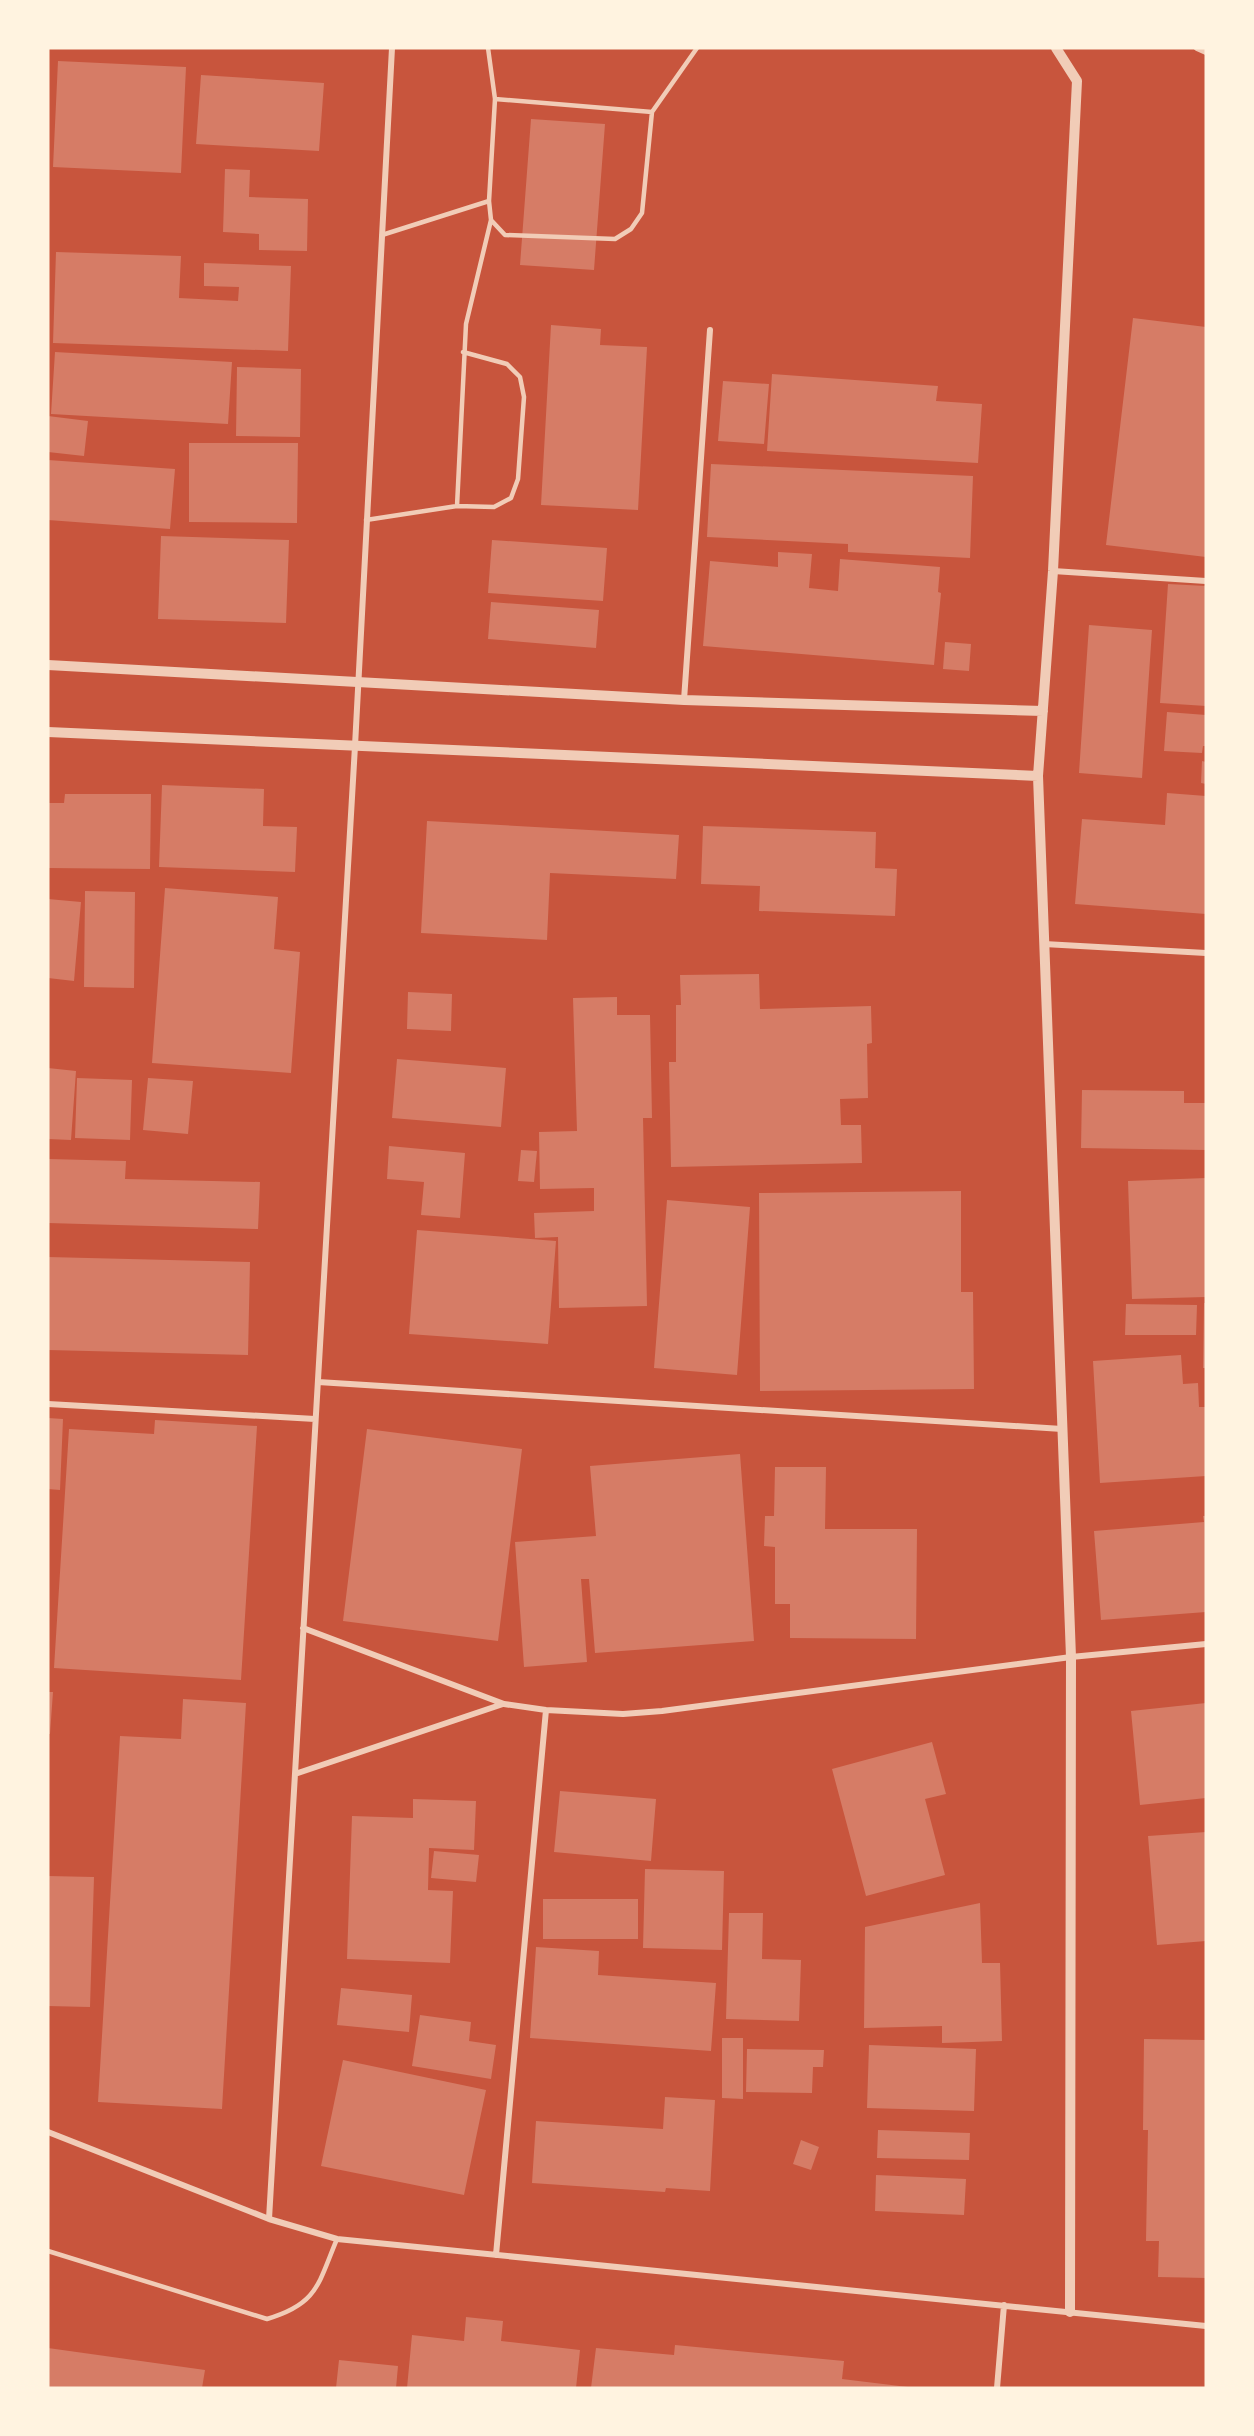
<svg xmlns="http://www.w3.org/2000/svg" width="1254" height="2436" font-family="Raleway,sans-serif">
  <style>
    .building { fill: #d67c66 }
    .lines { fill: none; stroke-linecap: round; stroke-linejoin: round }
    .service { stroke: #f1ccb7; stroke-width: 4.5 }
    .minor { stroke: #f1ccb7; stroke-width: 6 }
    .tertiary { stroke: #f1ccb7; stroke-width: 10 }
  </style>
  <rect width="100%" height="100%" fill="#c8553d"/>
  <path class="building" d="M 58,61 L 186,67 L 181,173 L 53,167 Z
    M 201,75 L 324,83 L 319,151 L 196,144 Z
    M 531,119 L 605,124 L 594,270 L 520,265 Z
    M 225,169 L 250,170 L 249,197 L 308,199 L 307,251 L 259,250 L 259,234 L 223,232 Z
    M 56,252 L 181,256 L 179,298 L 238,301 L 239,287 L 204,286 L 204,263 L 291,266 L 288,351 L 53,343 Z
    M 1133,318 L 1206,327 L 1206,557 L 1106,545 Z
    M 551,325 L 601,329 L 600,345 L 647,347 L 638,510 L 541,505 Z
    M 55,352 L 232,362 L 228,424 L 51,414 Z
    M 237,367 L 301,369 L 300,437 L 236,436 Z
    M 772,374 L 938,386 L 936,401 L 982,404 L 978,463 L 767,451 Z
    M 723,381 L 769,384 L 764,444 L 718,441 Z
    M 48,416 L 88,421 L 84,456 L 48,452 Z
    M 189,443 L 298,443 L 297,523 L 189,522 Z
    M 48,460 L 175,469 L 170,529 L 48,520 Z
    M 711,464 L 973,476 L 970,558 L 848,552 L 848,544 L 707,537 Z
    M 161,536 L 289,540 L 286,623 L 158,619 Z
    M 492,540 L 607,548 L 603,601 L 488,593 Z
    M 778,552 L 812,554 L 809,588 L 838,591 L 840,559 L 940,567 L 938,592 L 941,593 L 934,665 L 703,646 L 710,561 L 778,567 Z
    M 1168,584 L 1206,586 L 1206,706 L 1160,703 Z
    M 491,602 L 599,610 L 596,648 L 488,639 Z
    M 1089,625 L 1152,630 L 1142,778 L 1079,773 Z
    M 945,642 L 971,644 L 969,671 L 943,669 Z
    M 1167,712 L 1206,715 L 1206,746 L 1203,746 L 1202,753 L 1164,751 Z
    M 1202,761 L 1206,762 L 1206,784 L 1201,783 Z
    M 162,785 L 264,789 L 263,826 L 297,827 L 295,872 L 159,867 Z
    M 1167,793 L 1206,796 L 1206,914 L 1075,904 L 1082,819 L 1165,825 Z
    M 65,794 L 151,794 L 150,869 L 48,868 L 48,803 L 64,803 Z
    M 427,821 L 679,835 L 676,879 L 550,873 L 547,940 L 421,933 Z
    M 703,826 L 876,832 L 875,868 L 897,869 L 895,916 L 759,911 L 760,886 L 701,884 Z
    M 165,888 L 278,897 L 274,949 L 300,952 L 291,1073 L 152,1063 Z
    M 85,891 L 135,892 L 134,988 L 84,987 Z
    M 48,899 L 81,902 L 74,981 L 48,978 Z
    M 759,974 L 760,1009 L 871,1006 L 872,1043 L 867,1044 L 868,1098 L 840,1099 L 841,1125 L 861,1125 L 862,1163 L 671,1167 L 669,1062 L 676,1062 L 676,1005 L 681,1005 L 680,975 Z
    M 408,992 L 452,994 L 451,1031 L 407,1029 Z
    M 617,997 L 617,1015 L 650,1015 L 652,1118 L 643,1118 L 647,1306 L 559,1308 L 558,1237 L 535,1238 L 534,1213 L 594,1211 L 594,1188 L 540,1189 L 539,1132 L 577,1131 L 573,998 Z
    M 397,1059 L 506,1068 L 501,1127 L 392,1118 Z
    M 48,1068 L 76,1071 L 71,1140 L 48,1139 Z
    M 77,1078 L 132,1080 L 130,1140 L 75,1138 Z
    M 148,1078 L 193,1081 L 188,1134 L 143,1130 Z
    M 1082,1090 L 1184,1091 L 1184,1103 L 1206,1103 L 1206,1150 L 1081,1148 Z
    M 389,1146 L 465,1153 L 460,1218 L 421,1215 L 424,1182 L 387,1179 Z
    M 521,1150 L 537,1151 L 534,1182 L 518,1181 Z
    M 48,1159 L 126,1161 L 125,1179 L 260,1182 L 258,1229 L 48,1223 Z
    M 1206,1178 L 1206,1297 L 1132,1299 L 1128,1181 Z
    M 961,1191 L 961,1292 L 973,1292 L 974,1389 L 760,1391 L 759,1193 Z
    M 667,1200 L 750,1207 L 737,1375 L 654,1368 Z
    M 417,1230 L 556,1241 L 548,1344 L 409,1334 Z
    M 48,1257 L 250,1262 L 248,1355 L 48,1350 Z
    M 1204,1303 L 1206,1303 L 1206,1368 L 1203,1368 Z
    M 1126,1304 L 1197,1305 L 1196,1335 L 1125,1335 Z
    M 1181,1355 L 1183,1384 L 1198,1383 L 1199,1407 L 1206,1407 L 1206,1476 L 1100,1483 L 1093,1361 Z
    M 48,1418 L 63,1419 L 60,1490 L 48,1489 Z
    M 155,1420 L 257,1426 L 241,1680 L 54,1668 L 69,1429 L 154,1434 Z
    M 367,1429 L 522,1449 L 498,1641 L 343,1621 Z
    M 740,1454 L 754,1641 L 595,1653 L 589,1579 L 581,1579 L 587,1662 L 524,1667 L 515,1542 L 596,1536 L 590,1466 Z
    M 775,1467 L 826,1467 L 825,1529 L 917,1529 L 916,1639 L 790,1638 L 790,1604 L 775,1604 L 775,1547 L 764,1546 L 765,1516 L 774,1516 Z
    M 1203,1516 L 1206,1516 L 1206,1612 L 1101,1620 L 1094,1531 L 1204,1522 Z
    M 48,1692 L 53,1692 L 50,1734 L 48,1734 Z
    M 183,1699 L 246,1703 L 222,2109 L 98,2102 L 120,1736 L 181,1739 Z
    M 1206,1703 L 1206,1798 L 1140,1805 L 1131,1711 Z
    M 932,1742 L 946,1794 L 925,1799 L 945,1875 L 866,1896 L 832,1769 Z
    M 560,1791 L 656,1799 L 651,1861 L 554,1852 Z
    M 413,1799 L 476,1801 L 474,1850 L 429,1848 L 428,1890 L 453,1891 L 450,1963 L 347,1959 L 352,1816 L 413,1818 Z
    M 1206,1832 L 1206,1941 L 1157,1945 L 1148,1836 Z
    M 434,1851 L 479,1855 L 476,1882 L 431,1878 Z
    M 645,1869 L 724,1871 L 722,1950 L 643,1948 Z
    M 48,1876 L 94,1877 L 90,2007 L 48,2006 Z
    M 543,1899 L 638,1899 L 638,1939 L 543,1939 Z
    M 980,1903 L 982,1963 L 1000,1963 L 1002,2041 L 942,2043 L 942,2026 L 864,2028 L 865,1927 Z
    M 729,1913 L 763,1913 L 762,1959 L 801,1960 L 799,2021 L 726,2019 Z
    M 536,1947 L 599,1951 L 598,1975 L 716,1983 L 711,2051 L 530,2038 Z
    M 341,1988 L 412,1995 L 409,2032 L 337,2025 Z
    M 420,2015 L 471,2022 L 469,2041 L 496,2045 L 491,2079 L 412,2066 Z
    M 722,2038 L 743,2038 L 743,2099 L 722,2098 Z
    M 1144,2039 L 1206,2040 L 1206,2278 L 1158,2277 L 1159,2241 L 1146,2241 L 1148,2130 L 1143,2130 Z
    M 869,2045 L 976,2049 L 974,2111 L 867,2108 Z
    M 747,2049 L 824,2050 L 823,2067 L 813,2067 L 812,2093 L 746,2092 Z
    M 343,2060 L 486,2090 L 464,2195 L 321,2166 Z
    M 665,2097 L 715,2100 L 710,2191 L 666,2188 L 665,2192 L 532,2183 L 536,2121 L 663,2129 Z
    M 878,2130 L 970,2133 L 969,2160 L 877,2158 Z
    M 801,2140 L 819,2147 L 811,2170 L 793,2164 Z
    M 876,2175 L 966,2179 L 964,2215 L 875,2211 Z
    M 466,2317 L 503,2321 L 501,2341 L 580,2350 L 576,2388 L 407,2388 L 412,2335 L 464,2341 Z
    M 675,2345 L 844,2361 L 842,2379 L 916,2388 L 591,2388 L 596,2348 L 674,2355 Z
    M 48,2348 L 205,2370 L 202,2388 L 48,2388 Z
    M 339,2360 L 398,2366 L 396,2388 L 336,2388 Z"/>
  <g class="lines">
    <path class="service" d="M 488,48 L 495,99 L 652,112 L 697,48
      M 495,99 L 489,201 L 491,220 L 505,235 L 615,239 L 631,229 L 642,213 L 652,112
      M 382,235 L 489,201
      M 457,506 L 466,324 L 491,220
      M 366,520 L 457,506 L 494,507 L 511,498 L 518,479 L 524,397 L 520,377 L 507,364 L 463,352
      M 48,2251 L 267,2319 C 318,2304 318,2284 337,2239"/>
    <path class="minor" d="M 1197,48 L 1206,52
      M 1053,571 L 1206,581
      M 684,700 L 710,330
      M 1044,944 L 1206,953
      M 318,1382 L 1062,1429
      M 48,1404 L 315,1419
      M 303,1628 L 504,1704 L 546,1710 L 623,1714 L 662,1711 L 1071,1657 L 1206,1644
      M 295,1774 L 503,1704
      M 48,2132 L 269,2219 L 337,2239 L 1206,2326
      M 269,2219 L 355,746 L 392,48
      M 496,2255 L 546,1710
      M 997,2388 L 1004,2305"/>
    <path class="tertiary" d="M 1056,48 L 1077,81 L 1053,571 L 1038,776 L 1071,1657 L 1070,2312
      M 48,665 L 684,700 L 1043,711
      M 48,732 L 1038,776"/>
  </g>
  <rect width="1254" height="2436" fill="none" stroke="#fff3e0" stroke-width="99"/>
</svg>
